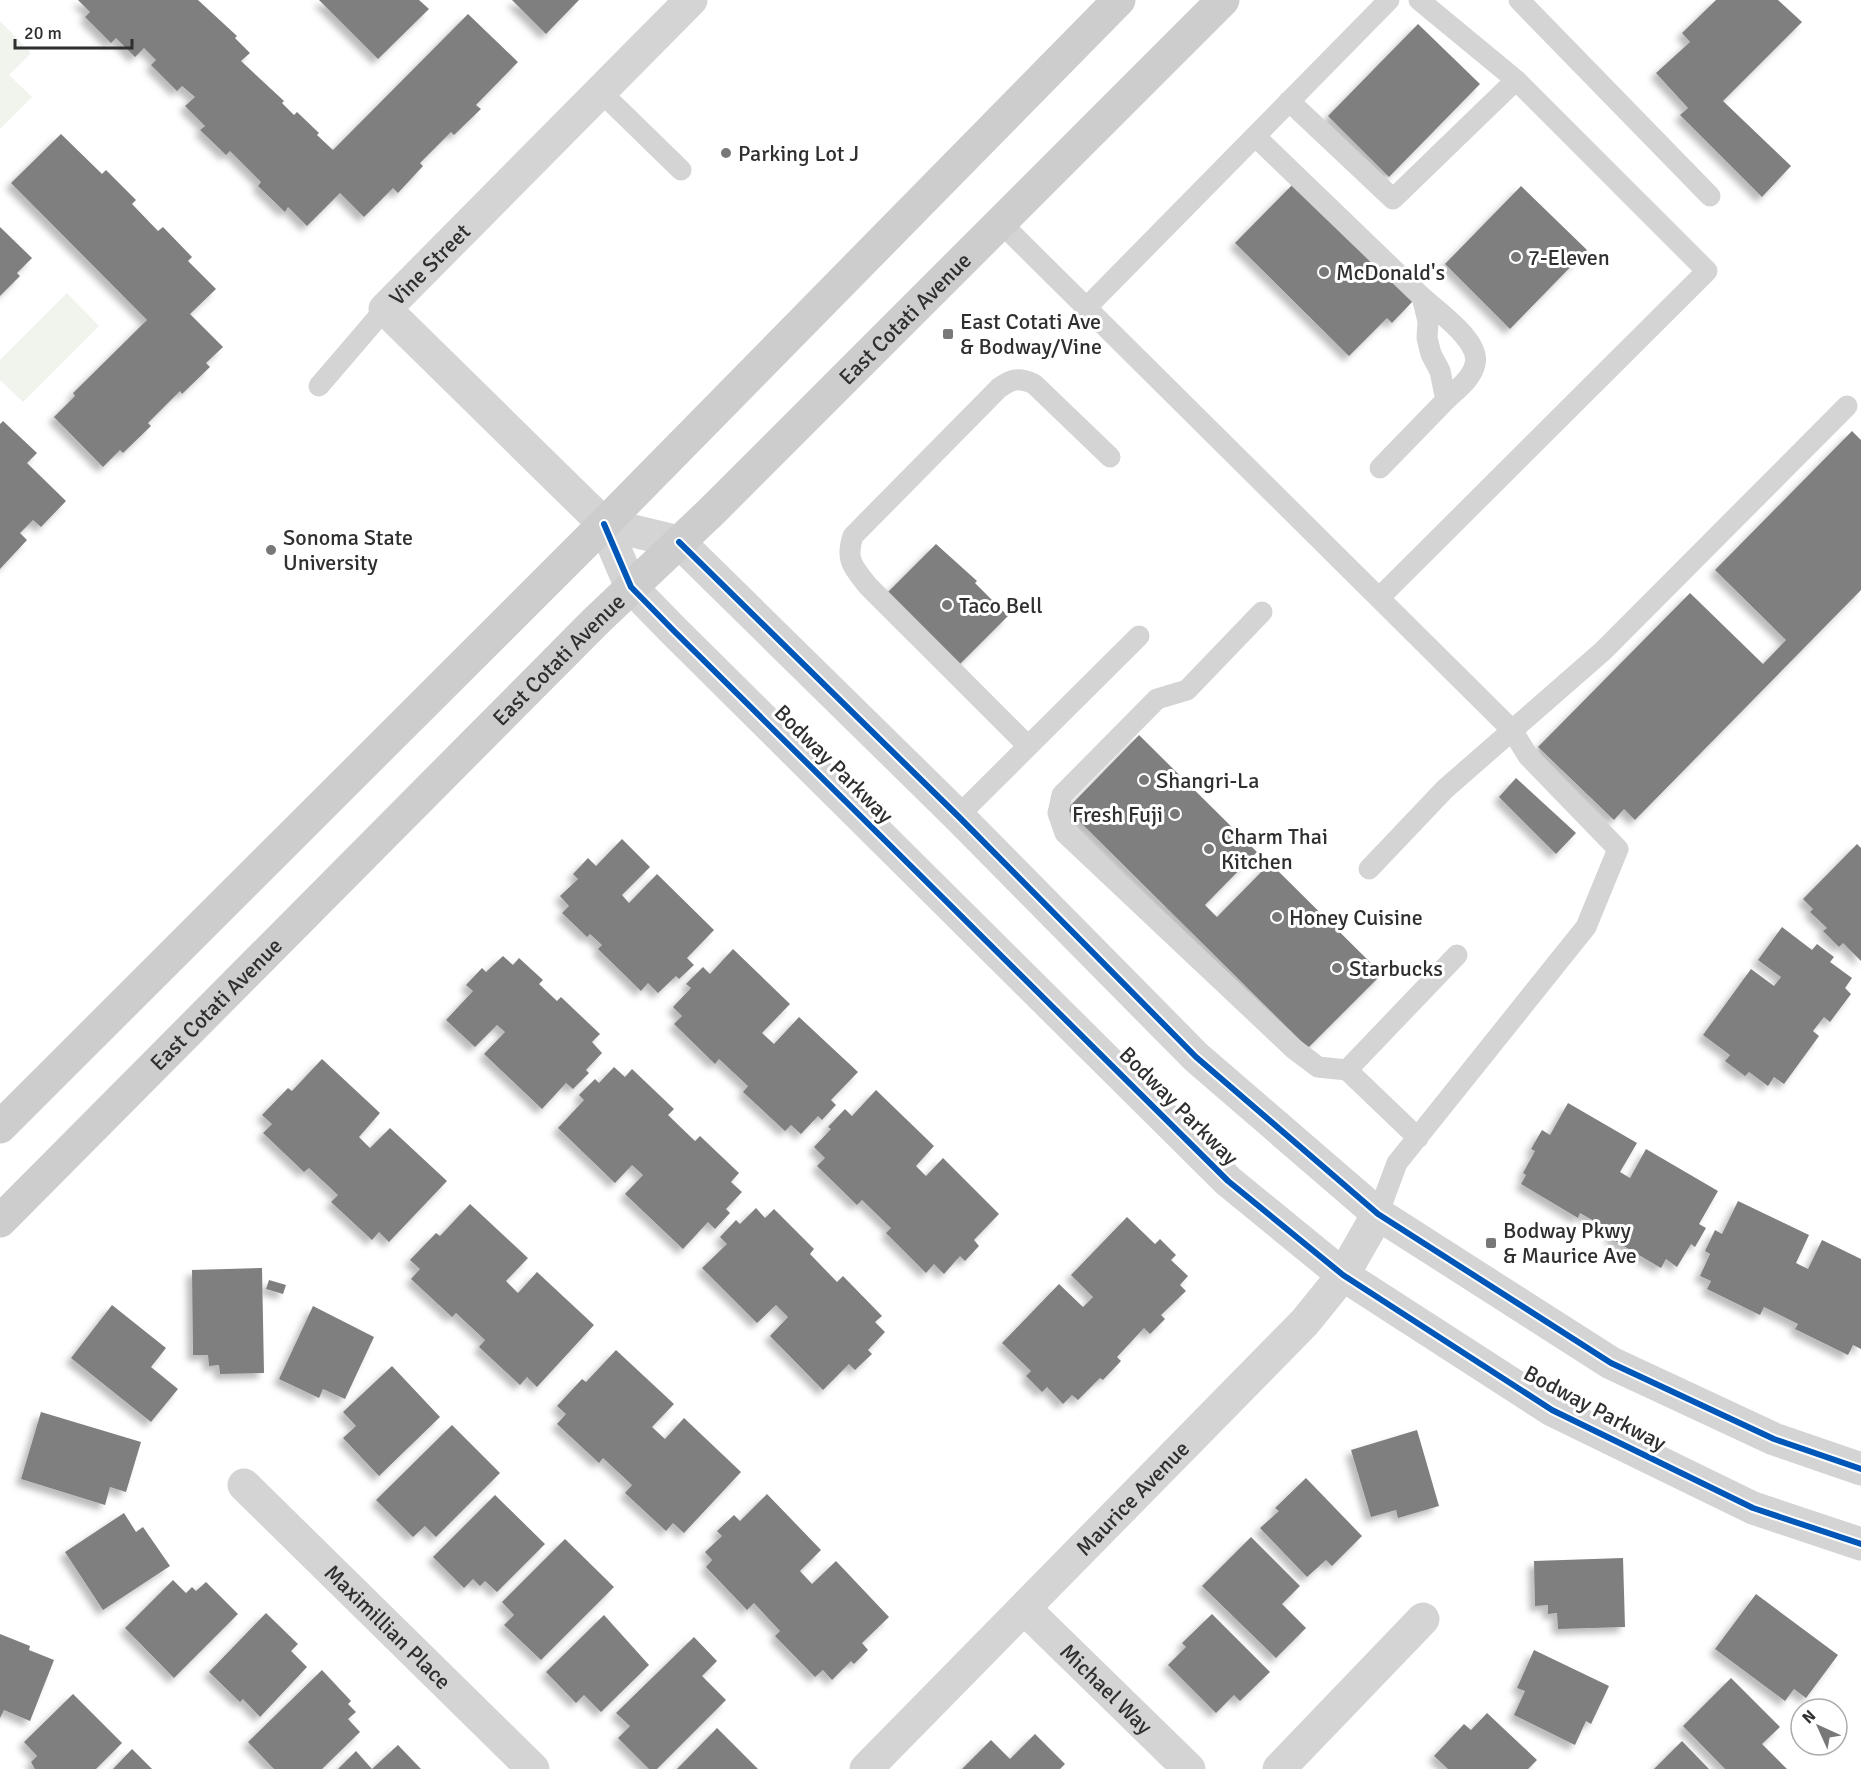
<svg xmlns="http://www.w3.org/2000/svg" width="1861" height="1769" font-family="Signika,sans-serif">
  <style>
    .green { fill: #f0f4ed }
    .building { fill: #7f7f7f; filter: url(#shadow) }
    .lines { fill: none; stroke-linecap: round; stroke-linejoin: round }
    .service { stroke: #d4d4d4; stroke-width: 21 }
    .minor { stroke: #d4d4d4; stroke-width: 33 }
    .tertiary { stroke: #d4d4d4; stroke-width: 33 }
    .secondary { stroke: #cdcdcd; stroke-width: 33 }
    .cycleway-casing { stroke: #fff; stroke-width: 10 }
    .cycleway { stroke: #0057b8; stroke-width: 6 }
    .poi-dot { fill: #787878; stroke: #fff; stroke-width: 2 }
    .labels { text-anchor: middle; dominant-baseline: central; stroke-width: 6; stroke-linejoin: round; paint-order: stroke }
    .poi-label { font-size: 22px; fill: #2f2f2f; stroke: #fff; text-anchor: start }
    .street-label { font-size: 22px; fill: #2f2f2f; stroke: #fff }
  </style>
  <defs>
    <filter id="shadow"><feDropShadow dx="-5.5" dy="5.5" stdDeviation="3" flood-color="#0004"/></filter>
  </defs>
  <rect width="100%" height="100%" fill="#fff"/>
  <path class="green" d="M 0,21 L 31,53 L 9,75 L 32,97 L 0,129 Z
    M 67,293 L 99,326 L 23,402 L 0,380 L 0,360 Z"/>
  <path class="building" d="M 78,0 L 198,0 L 237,36 L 235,38 L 250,53 L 241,61 L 284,101 L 282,103 L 294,115 L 297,112 L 319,133 L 317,135 L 333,150 L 468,14 L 518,62 L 476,105 L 481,109 L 454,135 L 451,132 L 420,163 L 423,166 L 398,193 L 393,188 L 364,217 L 340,193 L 307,226 L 288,207 L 285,212 L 258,186 L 261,182 L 230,151 L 226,155 L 200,130 L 205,126 L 185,106 L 195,97 L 182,86 L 177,91 L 151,65 L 156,60 L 144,48 L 135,57 L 116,38 L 111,43 L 85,17 L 90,12 Z
    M 319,0 L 419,0 L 429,9 L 378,59 Z
    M 512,0 L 579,0 L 546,34 Z
    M 1716,0 L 1778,0 L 1802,22 L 1723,101 L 1791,166 L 1762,197 L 1680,115 L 1688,108 L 1656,73 L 1690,42 L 1682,33 Z
    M 1418,24 L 1480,84 L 1389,177 L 1328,116 Z
    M 61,134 L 102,174 L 106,170 L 136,200 L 132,204 L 158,231 L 163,227 L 192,257 L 188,261 L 216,289 L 190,314 L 223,347 L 206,363 L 210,367 L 182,394 L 180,391 L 148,423 L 151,426 L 123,453 L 120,450 L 103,467 L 54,417 L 75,396 L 73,393 L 147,320 L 11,183 Z
    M 1294,183 L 1413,301 L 1392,323 L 1387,318 L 1349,356 L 1235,243 Z
    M 1521,186 L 1587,250 L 1510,329 L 1445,264 Z
    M 0,227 L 32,258 L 17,273 L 20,276 L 0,296 Z
    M 3,421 L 37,453 L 27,463 L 66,501 L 41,527 L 33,520 L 20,533 L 27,540 L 0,569 L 0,424 Z
    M 1852,431 L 1861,440 L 1861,590 L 1635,820 L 1624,809 L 1614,820 L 1538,747 L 1690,593 L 1763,664 L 1786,640 L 1715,570 Z
    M 936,544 L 977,581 L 975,583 L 1008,616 L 958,666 L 886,594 Z
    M 1139,735 L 1257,852 L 1205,905 L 1217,917 L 1270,863 L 1382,974 L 1308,1048 L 1067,809 Z
    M 1516,778 L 1576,833 L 1556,854 L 1499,797 Z
    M 622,839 L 650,867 L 622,895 L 629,903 L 657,874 L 714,930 L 687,958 L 694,965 L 679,979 L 676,976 L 658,993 L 648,983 L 641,991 L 598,949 L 602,945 L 590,934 L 587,937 L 562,913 L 569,906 L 560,896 L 578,879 L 573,874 L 588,858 L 596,866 Z
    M 1857,844 L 1861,848 L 1861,961 L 1843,943 L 1839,947 L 1823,931 L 1827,928 L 1810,912 L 1813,909 L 1803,899 Z
    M 1782,927 L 1812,950 L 1817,944 L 1834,957 L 1830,962 L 1852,978 L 1845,988 L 1851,994 L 1830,1022 L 1824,1017 L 1813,1031 L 1819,1036 L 1784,1084 L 1774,1077 L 1768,1086 L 1749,1072 L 1745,1076 L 1725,1061 L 1730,1055 L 1703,1035 L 1751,969 L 1774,986 L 1781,977 L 1758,960 Z
    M 733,949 L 790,1004 L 762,1033 L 774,1044 L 799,1017 L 858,1072 L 831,1100 L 836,1105 L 822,1120 L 818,1116 L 801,1134 L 791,1125 L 785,1131 L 743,1092 L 748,1086 L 719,1059 L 715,1064 L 674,1024 L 682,1016 L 673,1007 L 691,988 L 686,984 L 703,967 L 710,974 Z
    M 503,956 L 513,965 L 519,958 L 543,980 L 539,984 L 557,1001 L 561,997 L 600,1034 L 592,1042 L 602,1053 L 586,1070 L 589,1073 L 573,1089 L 566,1083 L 542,1109 L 484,1054 L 505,1032 L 497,1025 L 475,1047 L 446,1020 L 473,991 L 466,985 L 482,968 L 486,972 Z
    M 322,1059 L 380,1113 L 359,1137 L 370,1148 L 390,1128 L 447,1181 L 389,1242 L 379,1232 L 372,1240 L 331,1202 L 338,1195 L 309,1168 L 304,1172 L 263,1133 L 272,1124 L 262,1115 L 288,1088 L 292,1091 Z
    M 614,1067 L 625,1077 L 632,1069 L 674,1109 L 668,1115 L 695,1141 L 700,1136 L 739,1173 L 731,1182 L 742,1192 L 726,1209 L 730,1213 L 715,1229 L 708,1222 L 683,1249 L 625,1194 L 643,1175 L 632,1165 L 615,1183 L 558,1128 L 584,1100 L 579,1095 L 595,1079 L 599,1083 Z
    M 876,1090 L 934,1146 L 916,1166 L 926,1176 L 943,1158 L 999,1214 L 974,1240 L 979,1246 L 965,1261 L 960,1256 L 944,1274 L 934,1264 L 926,1273 L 886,1233 L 891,1228 L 862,1200 L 857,1205 L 817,1166 L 825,1158 L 814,1147 L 831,1129 L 828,1127 L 845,1109 L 852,1116 Z
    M 1568,1103 L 1637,1143 L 1620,1172 L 1630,1178 L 1646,1149 L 1718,1191 L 1699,1224 L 1706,1228 L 1695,1247 L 1691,1244 L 1677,1267 L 1666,1259 L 1661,1268 L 1610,1238 L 1613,1232 L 1580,1213 L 1578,1218 L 1521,1184 L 1526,1175 L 1523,1173 L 1535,1151 L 1531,1149 L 1542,1130 L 1550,1135 Z
    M 1738,1201 L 1809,1235 L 1796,1263 L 1808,1269 L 1822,1240 L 1861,1259 L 1861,1349 L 1853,1345 L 1848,1355 L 1795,1329 L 1798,1324 L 1764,1307 L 1760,1315 L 1707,1289 L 1711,1281 L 1700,1276 L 1710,1254 L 1705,1251 L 1715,1230 L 1722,1234 Z
    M 470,1204 L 528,1258 L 506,1281 L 518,1293 L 537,1272 L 594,1325 L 537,1387 L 527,1377 L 520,1385 L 479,1347 L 485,1340 L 456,1313 L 452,1317 L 411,1279 L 420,1269 L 410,1260 L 436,1233 L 440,1236 Z
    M 756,1208 L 765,1218 L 774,1209 L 814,1249 L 810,1254 L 837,1282 L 843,1276 L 882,1316 L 875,1322 L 885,1332 L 868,1350 L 872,1354 L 855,1370 L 849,1364 L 823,1390 L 770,1336 L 788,1317 L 776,1305 L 757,1323 L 702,1268 L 727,1244 L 720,1237 L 736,1220 L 740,1224 Z
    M 1127,1217 L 1155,1244 L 1160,1239 L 1176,1255 L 1171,1260 L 1188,1276 L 1180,1285 L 1186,1291 L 1161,1315 L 1165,1319 L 1150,1334 L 1144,1328 L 1117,1357 L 1121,1361 L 1103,1380 L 1100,1378 L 1078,1400 L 1072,1395 L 1063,1404 L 1047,1387 L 1042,1392 L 1026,1376 L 1031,1371 L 1002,1343 L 1059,1284 L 1083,1307 L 1093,1297 L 1071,1275 Z
    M 262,1268 L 264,1373 L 220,1374 L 219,1365 L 209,1366 L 208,1355 L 193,1355 L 192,1270 Z
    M 269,1280 L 286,1285 L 283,1294 L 266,1289 Z
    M 112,1305 L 166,1348 L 151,1367 L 178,1389 L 151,1422 L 71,1358 Z
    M 313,1306 L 374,1337 L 345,1399 L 323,1389 L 319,1398 L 279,1379 Z
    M 616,1350 L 674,1404 L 652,1427 L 665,1439 L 684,1418 L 741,1472 L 684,1533 L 673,1523 L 666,1531 L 625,1493 L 632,1485 L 603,1458 L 599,1463 L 557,1424 L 566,1414 L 557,1406 L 582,1379 L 586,1382 Z
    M 392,1366 L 440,1417 L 379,1476 L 343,1438 L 356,1426 L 343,1412 Z
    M 41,1412 L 141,1442 L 126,1492 L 110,1487 L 105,1505 L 21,1479 Z
    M 452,1425 L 500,1473 L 436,1537 L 425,1526 L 413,1537 L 376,1500 Z
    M 1417,1430 L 1439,1506 L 1398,1518 L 1396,1510 L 1371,1517 L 1351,1450 Z
    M 1306,1478 L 1362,1536 L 1332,1566 L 1326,1560 L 1307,1577 L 1260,1528 L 1279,1511 L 1275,1508 Z
    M 767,1494 L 821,1550 L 800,1571 L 812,1584 L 836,1561 L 889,1617 L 862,1643 L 868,1650 L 854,1664 L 851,1661 L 832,1680 L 823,1670 L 815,1677 L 775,1636 L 780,1631 L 754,1603 L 747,1610 L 706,1567 L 712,1560 L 705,1552 L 722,1536 L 717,1531 L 734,1515 L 740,1521 Z
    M 495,1495 L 545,1544 L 497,1592 L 485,1581 L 480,1586 L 473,1579 L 464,1588 L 433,1557 Z
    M 124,1513 L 136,1532 L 143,1527 L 170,1566 L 103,1610 L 65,1552 Z
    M 1251,1537 L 1300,1586 L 1282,1604 L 1306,1628 L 1276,1658 L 1202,1586 Z
    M 565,1539 L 614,1587 L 541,1660 L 504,1625 L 514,1615 L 502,1602 Z
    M 1623,1558 L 1625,1627 L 1558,1629 L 1557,1613 L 1548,1614 L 1548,1605 L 1535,1606 L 1534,1561 Z
    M 173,1580 L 186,1593 L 192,1587 L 196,1591 L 206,1582 L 238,1614 L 174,1678 L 125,1628 Z
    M 1756,1594 L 1838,1655 L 1806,1698 L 1794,1689 L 1785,1701 L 1715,1649 Z
    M 266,1613 L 298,1644 L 291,1651 L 307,1667 L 260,1717 L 243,1699 L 240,1702 L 209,1672 Z
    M 1212,1614 L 1270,1672 L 1240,1701 L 1234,1695 L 1216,1713 L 1168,1665 L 1186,1647 L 1182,1643 Z
    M 604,1615 L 649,1665 L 601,1712 L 584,1695 L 576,1703 L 546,1672 Z
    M 0,1634 L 30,1646 L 29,1650 L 54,1660 L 30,1721 L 4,1710 L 0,1718 Z
    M 694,1637 L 717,1661 L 702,1676 L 726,1700 L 657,1769 L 649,1769 L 618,1738 L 630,1726 L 616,1713 Z
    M 1534,1650 L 1609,1686 L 1591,1724 L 1586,1721 L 1575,1745 L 1514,1715 L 1525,1691 L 1517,1688 Z
    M 322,1670 L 351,1701 L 348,1704 L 356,1712 L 348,1719 L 360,1732 L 322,1769 L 274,1769 L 248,1742 Z
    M 1731,1678 L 1780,1727 L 1762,1744 L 1787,1769 L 1725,1769 L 1683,1726 Z
    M 73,1694 L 122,1743 L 96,1769 L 35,1769 L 31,1762 L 37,1756 L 24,1742 Z
    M 1487,1713 L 1537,1760 L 1528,1769 L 1448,1769 L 1434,1756 L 1464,1724 L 1471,1730 Z
    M 717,1728 L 758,1769 L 677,1769 Z
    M 1035,1734 L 1065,1764 L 1060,1769 L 962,1769 L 991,1740 L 1010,1759 Z
    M 1682,1741 L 1709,1769 L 1654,1769 Z
    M 398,1745 L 421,1769 L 338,1769 L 356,1751 L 372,1769 Z
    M 132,1749 L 152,1769 L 113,1769 Z"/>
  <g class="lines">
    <path class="service" d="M 1519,0 L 1710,196
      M 601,92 L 681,170
      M 1289,101 L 1393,199 L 1516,80
      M 1255,136 L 1422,297 L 1428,321 L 1427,338 L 1431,354 L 1440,371 L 1446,400 L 1380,468
      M 1001,223 L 1512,730 L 1528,756 L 1618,849 L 1586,927 L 1397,1163 L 1378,1214
      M 1422,297 C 1437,311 1481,341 1475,364 C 1472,379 1456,390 1446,400
      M 1086,308 L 1389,0
      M 319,386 L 385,309
      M 1379,598 L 1707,271 L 1516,80 L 1419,0
      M 1262,612 L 1187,690 L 1157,699 L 1062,795 L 1058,813 L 1065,833 L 1294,1049 L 1318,1067 L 1347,1070
      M 1028,746 L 868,586 C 853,567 845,560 853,536 L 999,388 C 1012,379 1018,377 1034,384 L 1110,457
      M 958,816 L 1139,636
      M 1369,869 L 1445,789 L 1603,651 L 1847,406
      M 1418,1138 L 1347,1070 L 1457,955"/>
    <g class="minor">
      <path id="s1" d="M 604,524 L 385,309 L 691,0"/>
      <path id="s2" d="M 244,1485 L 533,1769"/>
      <path id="s3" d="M 1025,1609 L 1189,1769"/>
      <path id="s4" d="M 866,1769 L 1305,1322 L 1343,1275 L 1378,1214"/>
      <path d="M 1279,1769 L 1423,1619"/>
    </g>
    <path class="tertiary" d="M 604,524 L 631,587 L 673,630 L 1228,1181 L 1343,1275 L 1552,1410 L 1753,1508 L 1861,1544
      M 604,524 L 679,542 L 958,816 L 1196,1057 L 1378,1214 L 1611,1363 L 1774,1439 L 1861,1469"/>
    <g class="secondary">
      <path d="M 0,1127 L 604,524 L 1119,0"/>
      <path id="s5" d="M 0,1221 L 596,621 L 712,511 L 1223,0"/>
    </g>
    <g class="cycleway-casing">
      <path id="cycleway" d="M 604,524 L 631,587 L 673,630 L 1228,1181 L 1343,1275 L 1552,1410 L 1753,1508 L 1861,1544
        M 679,542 L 958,816 L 1196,1057 L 1378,1214 L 1611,1363 L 1774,1439 L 1861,1469"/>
    </g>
    <use href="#cycleway" class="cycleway"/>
  </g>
  <g class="poi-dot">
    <circle cx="726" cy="153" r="6"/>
    <circle cx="1516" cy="257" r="6"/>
    <circle cx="1324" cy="272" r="6"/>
    <rect x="942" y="328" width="12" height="12" rx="3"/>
    <circle cx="271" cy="550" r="6"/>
    <circle cx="947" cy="605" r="6"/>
    <circle cx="1144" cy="780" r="6"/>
    <circle cx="1175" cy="814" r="6"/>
    <circle cx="1209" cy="849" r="6"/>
    <circle cx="1277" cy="917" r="6"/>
    <circle cx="1337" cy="968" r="6"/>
    <rect x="1485" y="1237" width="12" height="12" rx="3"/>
  </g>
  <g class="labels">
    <g class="poi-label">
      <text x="738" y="153">Parking Lot J</text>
      <text x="1528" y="257">7-Eleven</text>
      <text x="1336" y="272">McDonald's</text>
      <text x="960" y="321">East Cotati Ave<tspan x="960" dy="25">&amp; Bodway/Vine</tspan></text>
      <text x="283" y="537">Sonoma State<tspan x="283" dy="25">University</tspan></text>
      <text x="959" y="605">Taco Bell</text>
      <text x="1156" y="780">Shangri-La</text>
      <text x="1163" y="814" text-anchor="end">Fresh Fuji</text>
      <text x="1221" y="836">Charm Thai<tspan x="1221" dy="25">Kitchen</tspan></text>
      <text x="1289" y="917">Honey Cuisine</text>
      <text x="1349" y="968">Starbucks</text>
      <text x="1503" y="1230">Bodway Pkwy<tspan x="1503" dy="25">&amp; Maurice Ave</tspan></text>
    </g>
    <g class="street-label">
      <text stroke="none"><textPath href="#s1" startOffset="370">Vine Street</textPath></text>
      <text stroke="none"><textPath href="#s5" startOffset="1278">East Cotati Avenue</textPath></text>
      <text stroke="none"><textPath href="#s5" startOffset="792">East Cotati Avenue</textPath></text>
      <text transform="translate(834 764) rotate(45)">Bodway Parkway</text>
      <text stroke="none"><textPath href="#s5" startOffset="306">East Cotati Avenue</textPath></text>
      <text transform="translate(1179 1106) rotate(45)">Bodway Parkway</text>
      <text transform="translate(1595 1408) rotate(28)">Bodway Parkway</text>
      <text stroke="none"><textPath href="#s4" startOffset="380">Maurice Avenue</textPath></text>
      <text stroke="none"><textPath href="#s2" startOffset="202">Maximillian Place</textPath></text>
      <text stroke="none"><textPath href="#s3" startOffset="114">Michael Way</textPath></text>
    </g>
  </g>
  <g transform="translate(1819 1727) rotate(315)"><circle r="28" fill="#ffffff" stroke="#acacac" stroke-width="1.5"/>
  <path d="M0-4.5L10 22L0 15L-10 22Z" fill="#787878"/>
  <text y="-9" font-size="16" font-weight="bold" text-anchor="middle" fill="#2f2f2f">N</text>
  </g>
  <path d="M15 39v9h117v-9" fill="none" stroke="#2f2f2f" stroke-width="3"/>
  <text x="24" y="39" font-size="18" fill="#2f2f2f" stroke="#ffffff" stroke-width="4.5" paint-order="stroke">20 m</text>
</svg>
